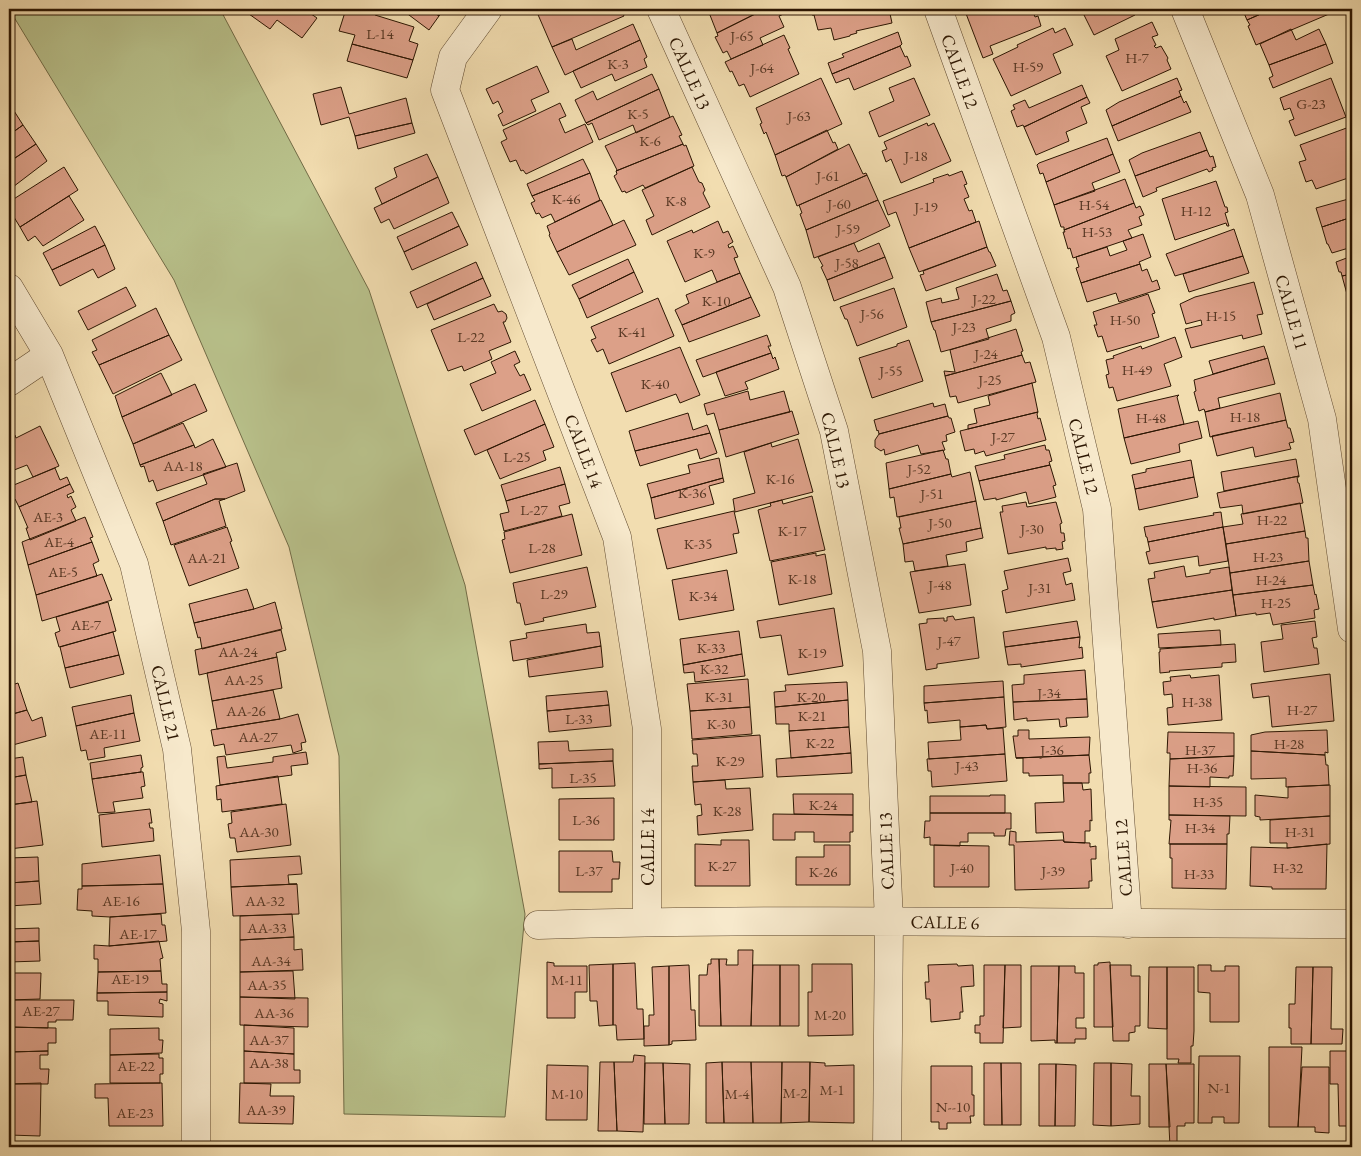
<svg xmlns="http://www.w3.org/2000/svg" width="1361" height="1156" font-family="'EB Garamond',serif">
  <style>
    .green { fill: #b9c28c; stroke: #726c47 }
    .building { fill: #dca088; stroke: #2c1602 }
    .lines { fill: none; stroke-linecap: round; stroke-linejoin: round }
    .minor-casing { stroke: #5e482e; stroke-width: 29 }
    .minor { stroke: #f7e9cc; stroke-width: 28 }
    .labels { text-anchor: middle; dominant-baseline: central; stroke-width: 4.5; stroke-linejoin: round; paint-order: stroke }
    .number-label { font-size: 15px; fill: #583824 }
    .street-label { font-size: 18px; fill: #2c1602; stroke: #f7e9cc }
  </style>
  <rect width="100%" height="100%" fill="#f2ddb0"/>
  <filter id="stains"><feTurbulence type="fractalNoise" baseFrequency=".004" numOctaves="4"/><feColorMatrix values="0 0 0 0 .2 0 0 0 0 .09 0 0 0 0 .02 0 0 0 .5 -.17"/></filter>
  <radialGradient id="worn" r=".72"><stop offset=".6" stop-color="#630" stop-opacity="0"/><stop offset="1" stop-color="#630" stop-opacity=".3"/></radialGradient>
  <path class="green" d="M 9,9 L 220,9 L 369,290 L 465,585 L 525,914 L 505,1117 L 344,1114 L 339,756 L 289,547 L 174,280 Z"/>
  <path class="building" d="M 242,9 L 304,9 L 317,18 L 302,38 L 277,20 L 270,29 Z
    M 346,9 L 362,9 L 375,13 L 375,15 L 414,27 L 409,41 L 418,44 L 413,60 L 352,44 L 355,35 L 339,31 Z
    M 401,9 L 430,9 L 439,16 L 429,30 Z
    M 430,9 L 445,9 L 439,16 Z
    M 539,9 L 621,9 L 624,16 L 552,47 L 536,10 Z
    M 711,9 L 765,9 L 717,33 L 708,10 Z
    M 765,9 L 784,9 L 786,13 L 779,16 L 784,27 L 760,38 L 763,45 L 731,59 L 727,51 L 723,53 L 715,37 L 718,36 L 717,33 Z
    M 823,9 L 889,9 L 892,23 L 856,31 L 857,33 L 850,35 L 850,36 L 834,40 L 831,28 L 818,30 L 814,15 L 812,15 L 811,12 Z
    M 971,9 L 1032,9 L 1035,17 L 1038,16 L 1041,26 L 990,46 L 993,54 L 983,58 L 965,11 Z
    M 1081,9 L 1143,9 L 1134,13 L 1135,15 L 1094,35 Z
    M 1239,9 L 1272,9 L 1247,20 L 1244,13 L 1242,14 Z
    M 1272,9 L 1327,9 L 1329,14 L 1256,45 L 1248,26 L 1250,25 L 1247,20 Z
    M 1152,22 L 1158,35 L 1152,37 L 1156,45 L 1154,46 L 1156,48 L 1161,46 L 1168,58 L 1167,60 L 1171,69 L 1122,91 L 1106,56 L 1119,50 L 1115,39 Z
    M 633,24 L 640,40 L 565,75 L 552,47 L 572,39 L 576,50 Z
    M 1053,28 L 1055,33 L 1065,28 L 1073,45 L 1053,54 L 1061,73 L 1011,96 L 993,59 L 1018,47 L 1017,45 Z
    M 1291,29 L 1296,40 L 1319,29 L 1326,44 L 1269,65 L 1260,44 Z
    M 898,32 L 902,44 L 900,46 L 832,74 L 828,63 L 844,57 L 842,54 Z
    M 784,35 L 790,48 L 788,49 L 799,74 L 750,97 L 744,84 L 739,86 L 732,71 L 730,72 L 725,62 Z
    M 640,40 L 647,57 L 644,59 L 647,67 L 615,81 L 612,74 L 581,88 L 573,71 Z
    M 352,44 L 413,60 L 407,78 L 347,61 Z
    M 1326,44 L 1333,63 L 1273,88 L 1269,78 L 1273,76 L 1269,65 Z
    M 900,46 L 905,57 L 907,56 L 911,66 L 854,90 L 849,78 L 836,83 L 832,74 Z
    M 537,66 L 549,92 L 531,100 L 536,111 L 503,126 L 498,115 L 503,112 L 498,101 L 493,104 L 486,89 Z
    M 652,74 L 659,89 L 586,123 L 575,100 L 593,91 L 597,100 Z
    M 821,78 L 842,124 L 775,155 L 766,132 L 764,134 L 760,124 L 762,123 L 756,108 Z
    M 914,78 L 930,115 L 879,137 L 869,112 L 894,101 L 889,88 Z
    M 1177,78 L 1182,90 L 1179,91 L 1181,96 L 1112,126 L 1106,110 L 1119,102 Z
    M 1331,78 L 1346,117 L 1295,136 L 1289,121 L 1294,119 L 1290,108 L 1284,110 L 1280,98 Z
    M 1082,85 L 1087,97 L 1024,127 L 1023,125 L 1017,127 L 1011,111 L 1015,109 L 1013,105 L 1025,100 L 1029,108 Z
    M 341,87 L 349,114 L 406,98 L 412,123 L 355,136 L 349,117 L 321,125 L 313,94 Z
    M 659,89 L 670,117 L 636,133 L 633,125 L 599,140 L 592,123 L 588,125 L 586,123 Z
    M 1181,96 L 1184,103 L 1186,101 L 1191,112 L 1118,141 L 1112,126 Z
    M 1087,97 L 1090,103 L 1081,107 L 1087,123 L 1066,132 L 1069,141 L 1036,155 L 1024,127 Z
    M 9,103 L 23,125 L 9,135 Z
    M 560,103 L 566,116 L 559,119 L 565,133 L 585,124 L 593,142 L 526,174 L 523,170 L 521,171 L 516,160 L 510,162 L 501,142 L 507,139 L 503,130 Z
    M 673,116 L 682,135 L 679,136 L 683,144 L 616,171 L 617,170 L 605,146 Z
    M 412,123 L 415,133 L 358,149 L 355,136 Z
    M 927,123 L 928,126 L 934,123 L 951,161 L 901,183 L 891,159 L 886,162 L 882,151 L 887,149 L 884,142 Z
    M 23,125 L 36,144 L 9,162 L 9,135 Z
    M 1352,126 L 1352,178 L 1351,177 L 1316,189 L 1312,180 L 1306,182 L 1299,162 L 1306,160 L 1300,145 Z
    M 827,130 L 833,143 L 835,142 L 838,149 L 786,177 L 785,175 L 782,176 L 775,155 Z
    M 1200,132 L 1207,150 L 1135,176 L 1129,160 L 1142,153 Z
    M 1107,138 L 1113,154 L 1046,182 L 1043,173 L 1040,174 L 1037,165 L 1039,163 Z
    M 36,144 L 47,161 L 9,190 L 9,162 Z
    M 683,144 L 684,146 L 686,145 L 694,166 L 645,188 L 643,185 L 626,193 L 625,191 L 622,192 L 614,176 L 617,174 L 616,171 Z
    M 849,144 L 863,174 L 866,173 L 867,175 L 797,206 L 786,177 Z
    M 1207,150 L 1210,157 L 1213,156 L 1216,167 L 1212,168 L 1213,170 L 1209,172 L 1207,169 L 1156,188 L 1157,191 L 1143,197 L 1135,176 Z
    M 427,154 L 438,177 L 382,204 L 375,188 L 397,177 L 394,168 Z
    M 1113,154 L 1120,172 L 1092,183 L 1095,191 L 1054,205 L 1046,182 Z
    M 583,159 L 590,173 L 532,196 L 527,184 Z
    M 64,167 L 78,190 L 20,227 L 9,209 L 9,202 Z
    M 692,167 L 699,182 L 702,183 L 705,190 L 703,193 L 710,207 L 652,235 L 646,220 L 654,216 L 642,190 Z
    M 962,171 L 967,184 L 964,185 L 969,197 L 964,199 L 969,211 L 972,210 L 976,222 L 909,248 L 896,212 L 888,215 L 883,201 L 934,182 L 933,179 L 948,174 L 949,176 Z
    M 590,173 L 600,200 L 555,222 L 551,214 L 542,218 L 539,213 L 536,214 L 531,203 L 535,201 L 532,196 Z
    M 867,175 L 878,200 L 806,230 L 800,214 L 802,213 L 799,205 Z
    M 438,177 L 449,203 L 394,229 L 389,219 L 381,223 L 374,208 Z
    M 1125,179 L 1134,203 L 1064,230 L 1064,227 L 1061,227 L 1054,205 Z
    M 1216,181 L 1225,207 L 1227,207 L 1228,212 L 1225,213 L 1229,226 L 1227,226 L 1226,223 L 1175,240 L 1162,199 Z
    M 69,196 L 84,220 L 43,246 L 35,236 L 28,241 L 20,227 Z
    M 1352,198 L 1352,217 L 1322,227 L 1316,208 Z
    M 601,200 L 613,225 L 557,252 L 549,235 L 550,234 L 547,226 Z
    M 878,200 L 890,226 L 854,243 L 814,258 L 806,230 Z
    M 1134,203 L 1136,208 L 1140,206 L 1144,215 L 1139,217 L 1142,225 L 1128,230 L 1132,238 L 1073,258 L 1070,248 L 1068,249 L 1063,232 L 1065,232 L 1064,230 Z
    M 452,212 L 459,226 L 404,252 L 397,237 Z
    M 1352,217 L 1352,247 L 1332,253 L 1328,244 L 1327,244 L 1322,227 Z
    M 624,220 L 636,245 L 569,275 L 557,252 Z
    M 718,221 L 723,233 L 728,231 L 733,242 L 728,245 L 729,248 L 733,246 L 738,257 L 734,258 L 740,273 L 717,282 L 712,270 L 685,282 L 667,241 L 692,230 L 693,233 Z
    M 979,221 L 987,247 L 919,272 L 909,248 Z
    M 95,226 L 105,245 L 52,270 L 43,253 Z
    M 459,226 L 468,245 L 412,270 L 404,252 Z
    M 1234,229 L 1243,256 L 1175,276 L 1166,254 Z
    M 1143,234 L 1151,257 L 1139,262 L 1140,264 L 1081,283 L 1076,268 L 1079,267 L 1076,257 L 1107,247 L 1110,256 L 1127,250 L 1123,241 Z
    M 854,243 L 858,252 L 879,243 L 885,257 L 827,280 L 821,267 L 823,266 L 818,257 Z
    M 105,245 L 115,269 L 98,278 L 93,269 L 60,286 L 52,270 Z
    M 987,247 L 989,252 L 990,252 L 996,266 L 926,291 L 920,275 L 924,274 L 923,271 Z
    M 1243,256 L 1249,273 L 1189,292 L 1183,274 Z
    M 1352,256 L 1352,274 L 1342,276 L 1341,272 L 1339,272 L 1336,262 Z
    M 885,257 L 893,278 L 834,301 L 827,280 Z
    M 628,259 L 634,272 L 579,299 L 572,285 Z
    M 476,262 L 483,278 L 417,308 L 410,292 Z
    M 1140,264 L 1142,271 L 1147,269 L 1152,282 L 1157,280 L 1160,289 L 1119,302 L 1116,293 L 1087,302 L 1081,283 Z
    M 634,272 L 643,292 L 587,318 L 579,299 Z
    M 740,273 L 751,297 L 682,325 L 675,310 L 689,303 L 686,295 Z
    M 997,274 L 1003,291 L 1007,290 L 1011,301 L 931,322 L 926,302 L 941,298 L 942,303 L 959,299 L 956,288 Z
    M 1352,274 L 1352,305 L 1350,305 L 1342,276 Z
    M 483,278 L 491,296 L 434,320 L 427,304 Z
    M 1254,282 L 1263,314 L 1257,315 L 1262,334 L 1243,339 L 1242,335 L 1191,348 L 1185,329 L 1202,325 L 1201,320 L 1186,324 L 1180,304 L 1195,297 Z
    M 126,287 L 136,306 L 88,330 L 78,311 Z
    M 894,288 L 907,327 L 857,346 L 847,319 L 845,319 L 840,307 Z
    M 1148,294 L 1155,313 L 1152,314 L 1159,337 L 1107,352 L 1102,336 L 1098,337 L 1094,325 L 1097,325 L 1093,312 Z
    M 751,297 L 760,316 L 689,342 L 682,325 Z
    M 658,298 L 674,336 L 609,364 L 603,349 L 597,352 L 591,340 L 596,338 L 591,327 Z
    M 1011,301 L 1015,313 L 1011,315 L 1011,321 L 986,329 L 989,339 L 941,352 L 935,330 L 934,330 L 931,322 Z
    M 494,304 L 498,312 L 502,311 L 506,314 L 507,318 L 505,322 L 503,322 L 511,342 L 489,351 L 492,359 L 464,371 L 462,366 L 448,371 L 431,330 Z
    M 156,308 L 169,335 L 99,365 L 92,352 L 97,350 L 92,340 Z
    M 1352,316 L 1352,332 L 1348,317 Z
    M 9,327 L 14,335 L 9,338 Z
    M 1016,329 L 1023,351 L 1021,352 L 1022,355 L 945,376 L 944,371 L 955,372 L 950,350 Z
    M 169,335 L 182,360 L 113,394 L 99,365 Z
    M 767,335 L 771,346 L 768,346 L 771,353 L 703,377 L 696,360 Z
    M 1175,337 L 1182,357 L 1164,364 L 1171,386 L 1117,401 L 1113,387 L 1109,388 L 1106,375 L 1109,374 L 1106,360 L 1114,358 L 1113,356 L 1141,346 L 1142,349 Z
    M 909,340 L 923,381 L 872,398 L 859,358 L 897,346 L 897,344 Z
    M 1264,346 L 1268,358 L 1213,374 L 1209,361 Z
    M 680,347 L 700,395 L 680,403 L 676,394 L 626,412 L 611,373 Z
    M 515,351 L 520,362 L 514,365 L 520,376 L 524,374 L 531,390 L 482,411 L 470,384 L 496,373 L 491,362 Z
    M 771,353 L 773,359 L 775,357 L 779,369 L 745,382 L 748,389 L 725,396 L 716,372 Z
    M 1022,355 L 1025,363 L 1030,362 L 1036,382 L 958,403 L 956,396 L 950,397 L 945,376 Z
    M 1268,358 L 1275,384 L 1218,398 L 1220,408 L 1205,412 L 1204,409 L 1199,411 L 1194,392 L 1196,391 L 1194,380 Z
    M 161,373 L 172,395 L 122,417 L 115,396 Z
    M 1032,383 L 1038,412 L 968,429 L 968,425 L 977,423 L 974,409 L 990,405 L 988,396 Z
    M 195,384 L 207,411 L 133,444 L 122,417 Z
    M 748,391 L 750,400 L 784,391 L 790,412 L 719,430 L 714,413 L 707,415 L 704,404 Z
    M 1280,393 L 1286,420 L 1210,437 L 1205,412 Z
    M 1179,395 L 1177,397 L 1184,424 L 1124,438 L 1118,409 Z
    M 535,400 L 545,424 L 475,455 L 464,430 Z
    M 933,403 L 934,407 L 945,404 L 948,416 L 879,434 L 878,430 L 877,431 L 874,420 Z
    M 792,411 L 799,434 L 726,457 L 719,430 Z
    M 1038,412 L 1037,414 L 1038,419 L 1040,418 L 1046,440 L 986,456 L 984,451 L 975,454 L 974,449 L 965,451 L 960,431 Z
    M 688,413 L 693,430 L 707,425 L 710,433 L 635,451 L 629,431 Z
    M 948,416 L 949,418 L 951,418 L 955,432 L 946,435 L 947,441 L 942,442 L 945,450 L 921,454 L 918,445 L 885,455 L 884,449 L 881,451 L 875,447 L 875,440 L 879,434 Z
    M 1286,420 L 1288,428 L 1290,428 L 1294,442 L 1289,443 L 1291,449 L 1255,457 L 1253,447 L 1217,456 L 1212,436 Z
    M 1198,421 L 1202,438 L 1179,444 L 1180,452 L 1131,464 L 1124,438 Z
    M 183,423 L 194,445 L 140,465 L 133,444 Z
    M 545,424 L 554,447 L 543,451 L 546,460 L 500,479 L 487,450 Z
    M 40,426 L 59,466 L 33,477 L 27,465 L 9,472 L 9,438 L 15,435 L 16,438 Z
    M 710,433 L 717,453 L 700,459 L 697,449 L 640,466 L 635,451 Z
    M 213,439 L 226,467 L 157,491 L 153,480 L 149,482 L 144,466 L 141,467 L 140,465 L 194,445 L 195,448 Z
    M 798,439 L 813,492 L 735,512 L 733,499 L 755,493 L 744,452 L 771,443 L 772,447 Z
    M 1045,445 L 1046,450 L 1049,450 L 1052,461 L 1049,462 L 1050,465 L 979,481 L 975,466 L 1005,459 L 1004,455 Z
    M 943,450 L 946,459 L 948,459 L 951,474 L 889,489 L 886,463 Z
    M 719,458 L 723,478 L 651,498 L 647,484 L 690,473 L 688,465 Z
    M 1296,459 L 1299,476 L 1224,491 L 1221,472 Z
    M 1191,460 L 1194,477 L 1135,489 L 1132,475 L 1146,472 L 1146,469 Z
    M 237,463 L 245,491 L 225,499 L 215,499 L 163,521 L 156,503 L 207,484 L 203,474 Z
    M 1050,465 L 1056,485 L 1053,486 L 1056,497 L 1029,504 L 1026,492 L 996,500 L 996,498 L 984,500 L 979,481 Z
    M 560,467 L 565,484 L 506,501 L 501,485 Z
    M 55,468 L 60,480 L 67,477 L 70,484 L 19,507 L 15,499 L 10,501 L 9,487 Z
    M 970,472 L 976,501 L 897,517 L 894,497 L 890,498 L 889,489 L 951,474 L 952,477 Z
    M 1299,476 L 1299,477 L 1297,477 L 1298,483 L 1299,483 L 1303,503 L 1243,514 L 1242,505 L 1220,508 L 1217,493 Z
    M 1194,477 L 1198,497 L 1139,510 L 1135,489 Z
    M 723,478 L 724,482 L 709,486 L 714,504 L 655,519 L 651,498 Z
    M 70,484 L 74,492 L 67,495 L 68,498 L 71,496 L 76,507 L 71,510 L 76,521 L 30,540 L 26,528 L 28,528 L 19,507 Z
    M 565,484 L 570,503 L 559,506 L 562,516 L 504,531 L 500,514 L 509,512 L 506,501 Z
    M 812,496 L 825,550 L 770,561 L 758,510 L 771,506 L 770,503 L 782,500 L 783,504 Z
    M 215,499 L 225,499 L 219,501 L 226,526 L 171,545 L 163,521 Z
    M 976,501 L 981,528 L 903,544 L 899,528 L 901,528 L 899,517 Z
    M 1026,502 L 1027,507 L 1056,502 L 1062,523 L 1060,524 L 1061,533 L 1064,533 L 1065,541 L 1062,542 L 1063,549 L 1056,550 L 1056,548 L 1046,549 L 1046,547 L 1008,554 L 1000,512 L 1003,512 L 1002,506 Z
    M 1300,503 L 1305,531 L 1226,544 L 1223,527 L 1243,524 L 1241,514 Z
    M 734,511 L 739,533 L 733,534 L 737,553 L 667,569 L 657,529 Z
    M 1221,512 L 1223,527 L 1148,542 L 1147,537 L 1146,537 L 1144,527 L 1214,515 L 1213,513 Z
    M 572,514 L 582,555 L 510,573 L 502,540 L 505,539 L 504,532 Z
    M 85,517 L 93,537 L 90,538 L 92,542 L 28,565 L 22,542 Z
    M 227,527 L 232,541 L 230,542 L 239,568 L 189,586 L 174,545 Z
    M 1223,527 L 1228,561 L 1199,566 L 1198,556 L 1149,564 L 1146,552 L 1150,551 L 1148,542 Z
    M 981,528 L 983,538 L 966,542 L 967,551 L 946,555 L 948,566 L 915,571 L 913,561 L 905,562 L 903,544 Z
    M 1305,531 L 1306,538 L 1308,538 L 1309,561 L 1230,573 L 1226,544 Z
    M 92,542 L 99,561 L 93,564 L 97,576 L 36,595 L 28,565 Z
    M 816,553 L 816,556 L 825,554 L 832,594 L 779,605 L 771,562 Z
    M 1068,558 L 1071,571 L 1063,573 L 1066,585 L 1072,583 L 1075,600 L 1006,613 L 1002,591 L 1008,589 L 1004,571 Z
    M 1309,561 L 1313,585 L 1233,595 L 1230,573 Z
    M 965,564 L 971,605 L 919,613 L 910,572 Z
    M 1184,566 L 1186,577 L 1210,573 L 1210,570 L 1229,567 L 1232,590 L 1152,602 L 1148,579 L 1155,578 L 1154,572 Z
    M 587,567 L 596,607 L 543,618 L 544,621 L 525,625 L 520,603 L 517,603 L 513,583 Z
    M 727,570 L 734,610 L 679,620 L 672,580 Z
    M 102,574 L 112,600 L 42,621 L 36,595 Z
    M 1313,585 L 1315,595 L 1316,594 L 1319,609 L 1314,610 L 1315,618 L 1273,625 L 1270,613 L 1256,615 L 1256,613 L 1236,616 L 1233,595 Z
    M 247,589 L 254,609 L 194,623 L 189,604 Z
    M 1232,590 L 1236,616 L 1214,620 L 1214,618 L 1157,628 L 1152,602 Z
    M 108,602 L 116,631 L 59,647 L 55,633 L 60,631 L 56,617 Z
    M 275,602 L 282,629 L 202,649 L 200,637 L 198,638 L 194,623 L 254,609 Z
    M 834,608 L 843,666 L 788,675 L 781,635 L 760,638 L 757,621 Z
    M 953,616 L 955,620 L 974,617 L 979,658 L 937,664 L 937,668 L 926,670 L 919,624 L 927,623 L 927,619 L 944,618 L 944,621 L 947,621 L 947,617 Z
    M 1077,621 L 1080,637 L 1005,647 L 1003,632 Z
    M 1315,621 L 1317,637 L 1312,638 L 1314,648 L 1317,648 L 1319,664 L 1264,672 L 1261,642 L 1283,639 L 1281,625 Z
    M 586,624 L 587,633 L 599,632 L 601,646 L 513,661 L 510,641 L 527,638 L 526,633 Z
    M 281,630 L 286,650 L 276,653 L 277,657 L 199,675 L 195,650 Z
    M 1220,630 L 1221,645 L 1159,648 L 1158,634 Z
    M 739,631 L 742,654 L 683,665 L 680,639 Z
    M 113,632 L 119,655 L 65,668 L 60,647 Z
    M 1080,637 L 1079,648 L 1082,647 L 1083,658 L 1021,667 L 1021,664 L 1008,665 L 1005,647 Z
    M 1235,644 L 1236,662 L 1222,663 L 1222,667 L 1169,671 L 1170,672 L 1160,673 L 1159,652 L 1160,652 L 1160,649 Z
    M 601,646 L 603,667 L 529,677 L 527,660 Z
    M 742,654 L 745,676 L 695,682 L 694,672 L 684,673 L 683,665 Z
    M 119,655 L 124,674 L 70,688 L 65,668 Z
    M 277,657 L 282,688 L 212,701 L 207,673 Z
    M 1085,670 L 1087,699 L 1013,702 L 1012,685 L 1024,684 L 1024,675 Z
    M 1330,674 L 1334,721 L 1272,727 L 1269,696 L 1253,698 L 1251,684 Z
    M 1190,675 L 1191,678 L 1219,675 L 1222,720 L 1168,725 L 1167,708 L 1173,707 L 1172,694 L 1164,695 L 1163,682 L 1171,681 L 1170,677 Z
    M 748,679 L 750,707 L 690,711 L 687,684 Z
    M 1003,681 L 1004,697 L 924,703 L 924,686 Z
    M 847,682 L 848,700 L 775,707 L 774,692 L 786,691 L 785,685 Z
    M 18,683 L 27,710 L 9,715 L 9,686 Z
    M 273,690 L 280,719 L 217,729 L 212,701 Z
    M 607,691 L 609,705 L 547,711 L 546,696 Z
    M 131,695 L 134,713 L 76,726 L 72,707 Z
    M 1004,697 L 1006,727 L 987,729 L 986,725 L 960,727 L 960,720 L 928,723 L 927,710 L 925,711 L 924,703 Z
    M 1087,699 L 1088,717 L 1066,718 L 1067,726 L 1060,727 L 1059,719 L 1027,721 L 1027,718 L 1014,720 L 1013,702 Z
    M 848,700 L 849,727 L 789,731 L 789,724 L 776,724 L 775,707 Z
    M 609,705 L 611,726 L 549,732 L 547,711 Z
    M 750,707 L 752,734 L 692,739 L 690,711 Z
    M 27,710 L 32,721 L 42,717 L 46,736 L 9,746 L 9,715 Z
    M 134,713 L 140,741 L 104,748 L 105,757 L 88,760 L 86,750 L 81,751 L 76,726 Z
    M 298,714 L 306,742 L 301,743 L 302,750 L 293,753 L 291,745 L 226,755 L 224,744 L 214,746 L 211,730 L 280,719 Z
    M 986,725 L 987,729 L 1003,728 L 1005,754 L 929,759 L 928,742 L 961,740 L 960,727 Z
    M 849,727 L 851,753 L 791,758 L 789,731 Z
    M 1018,730 L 1029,730 L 1029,739 L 1090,737 L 1089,755 L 1016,758 L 1013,736 L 1018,736 Z
    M 1327,730 L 1328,753 L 1325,752 L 1325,755 L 1251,751 L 1251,735 L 1265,732 Z
    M 1168,732 L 1234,733 L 1234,756 L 1170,759 L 1170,753 L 1167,753 Z
    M 760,735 L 763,777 L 693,782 L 692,766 L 698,766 L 697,754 L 693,754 L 692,740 Z
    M 568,741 L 569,751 L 613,749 L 613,761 L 539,764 L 538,742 Z
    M 1251,751 L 1325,755 L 1326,765 L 1328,765 L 1329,785 L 1286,787 L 1286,778 L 1251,779 Z
    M 306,752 L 308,764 L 291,766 L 292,775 L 220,785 L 217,757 L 225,756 L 227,768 L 273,762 L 273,757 Z
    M 851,753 L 852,773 L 777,777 L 776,759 Z
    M 1005,754 L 1007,781 L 932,787 L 931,771 L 928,771 L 927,759 Z
    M 141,755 L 143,767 L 141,768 L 141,772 L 92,779 L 90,763 Z
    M 1089,755 L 1091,773 L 1089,773 L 1089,783 L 1063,783 L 1063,775 L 1029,776 L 1029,773 L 1023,773 L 1023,758 L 1016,758 Z
    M 1234,756 L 1233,776 L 1229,776 L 1229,778 L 1210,777 L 1210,787 L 1169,786 L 1170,759 Z
    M 23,757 L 26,775 L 9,778 L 9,759 Z
    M 613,761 L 615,786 L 552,788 L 552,768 L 539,769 L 539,764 Z
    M 141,772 L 143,772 L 145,786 L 141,787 L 143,798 L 113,802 L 115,812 L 98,813 L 92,779 Z
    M 26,775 L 32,802 L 9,805 L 9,778 Z
    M 278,776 L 282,804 L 222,812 L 221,799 L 217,800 L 216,786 Z
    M 725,780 L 726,789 L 750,788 L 753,830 L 698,835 L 697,816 L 702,815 L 701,804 L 695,805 L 693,782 Z
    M 1063,783 L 1082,783 L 1083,790 L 1091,789 L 1092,821 L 1090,820 L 1090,831 L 1085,831 L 1085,843 L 1064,842 L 1063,832 L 1036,833 L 1035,803 L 1064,802 Z
    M 1330,785 L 1330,816 L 1260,820 L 1260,817 L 1255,816 L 1255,795 L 1288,798 L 1288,787 Z
    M 1169,786 L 1246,787 L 1246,816 L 1169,815 Z
    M 793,794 L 853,794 L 853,815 L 794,814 Z
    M 990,795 L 1005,795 L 1005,813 L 930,813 L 930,796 L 990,796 Z
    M 614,798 L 614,840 L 559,840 L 559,799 Z
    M 37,801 L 43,845 L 9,849 L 9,805 Z
    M 286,804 L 291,845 L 237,852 L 235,838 L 230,838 L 228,824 L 232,823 L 231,812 Z
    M 150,809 L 152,823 L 149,823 L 150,828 L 153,828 L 154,841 L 102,847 L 99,815 Z
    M 930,813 L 1011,813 L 1011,829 L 1006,829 L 1005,836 L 994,836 L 994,833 L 968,833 L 968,842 L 960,842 L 960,846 L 930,845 L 930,837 L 924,838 L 925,821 L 930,821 Z
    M 773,814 L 853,815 L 853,832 L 850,832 L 850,842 L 814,842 L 814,832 L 795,832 L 795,840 L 773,840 Z
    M 1169,815 L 1230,816 L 1229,834 L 1227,834 L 1227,844 L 1169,844 L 1171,820 L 1169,820 Z
    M 1330,816 L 1330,844 L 1287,848 L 1287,843 L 1270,843 L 1270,820 Z
    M 1010,831 L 1016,832 L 1016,842 L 1063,840 L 1064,842 L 1090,843 L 1090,847 L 1096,846 L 1096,859 L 1091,859 L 1092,881 L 1089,881 L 1089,888 L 1015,890 L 1014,845 L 1009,845 Z
    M 721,840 L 749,840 L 750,886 L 695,886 L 695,844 L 721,845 Z
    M 1170,844 L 1227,844 L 1226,889 L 1172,888 L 1172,858 L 1170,858 Z
    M 1327,844 L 1326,889 L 1272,889 L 1272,887 L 1250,886 L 1251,847 L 1287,848 Z
    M 824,845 L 850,845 L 850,885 L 796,885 L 796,857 L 824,857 Z
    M 934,845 L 989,846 L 989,887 L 934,887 Z
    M 559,851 L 612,851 L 613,862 L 620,862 L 619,879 L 612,879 L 612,892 L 559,892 Z
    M 160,855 L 163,884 L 82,886 L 82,864 Z
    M 300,856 L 302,874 L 288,875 L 289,884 L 297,884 L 231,887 L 230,860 Z
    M 38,857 L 39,881 L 9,883 L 9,858 Z
    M 39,881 L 41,904 L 9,906 L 9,883 Z
    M 163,884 L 166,913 L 110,917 L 92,916 L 92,911 L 77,910 L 78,889 L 82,889 L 82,886 Z
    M 297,884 L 299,914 L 233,916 L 231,887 Z
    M 161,914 L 162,925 L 165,925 L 167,941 L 109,946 L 110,917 Z
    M 292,914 L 294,937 L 240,940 L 240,916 Z
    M 39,928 L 39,941 L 9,942 L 9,929 Z
    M 294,937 L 294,950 L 302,949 L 303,970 L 240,972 L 240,940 Z
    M 39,941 L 40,961 L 9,962 L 9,942 Z
    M 159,941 L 163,958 L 160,959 L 161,971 L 98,972 L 98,959 L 94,959 L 94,945 L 109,946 Z
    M 738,950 L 753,950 L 751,1026 L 721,1026 L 719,959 L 727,959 L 726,965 L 738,965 Z
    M 711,959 L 719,959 L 721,1026 L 699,1026 L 699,975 L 707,975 L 708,964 L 711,964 Z
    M 547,962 L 554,963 L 554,966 L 587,966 L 587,992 L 575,992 L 575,1018 L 547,1018 Z
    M 1110,962 L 1113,1027 L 1094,1027 L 1094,965 L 1098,965 L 1098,963 Z
    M 635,963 L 637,1009 L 643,1009 L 644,1039 L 617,1040 L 616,1025 L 613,1025 L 613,964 Z
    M 613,964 L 613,1025 L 599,1026 L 597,1001 L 590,1001 L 589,965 Z
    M 812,964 L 852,964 L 853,1035 L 808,1036 L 808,992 L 812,992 Z
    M 957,964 L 958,966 L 973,965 L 974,986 L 961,987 L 963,1012 L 960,1012 L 960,1019 L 931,1022 L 930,999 L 926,999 L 925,982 L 929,982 L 928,965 Z
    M 689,965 L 691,1010 L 695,1010 L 696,1040 L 672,1041 L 672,1044 L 669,1045 L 669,966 Z
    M 753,965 L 780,965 L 780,1026 L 751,1026 Z
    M 780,965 L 799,965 L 799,1026 L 780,1026 Z
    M 984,965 L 1005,965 L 1003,1043 L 980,1043 L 980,1033 L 975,1033 L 975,1025 L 980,1025 L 980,1016 L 984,1016 Z
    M 1005,965 L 1021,965 L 1021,1027 L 1003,1028 Z
    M 1110,965 L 1131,965 L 1131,976 L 1140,976 L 1140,1026 L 1135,1026 L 1135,1032 L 1129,1033 L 1129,1041 L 1113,1041 Z
    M 1198,965 L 1211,965 L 1211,971 L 1225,971 L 1225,966 L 1239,966 L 1239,1022 L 1210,1022 L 1210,993 L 1198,992 Z
    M 1349,965 L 1352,965 L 1352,1029 L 1349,1029 Z
    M 669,966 L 669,1045 L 644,1046 L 644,1026 L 649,1026 L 649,1015 L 654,1015 L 652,967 Z
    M 1031,966 L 1059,966 L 1057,1043 L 1055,1043 L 1055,1040 L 1031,1041 Z
    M 1059,966 L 1075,966 L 1075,973 L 1084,973 L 1084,1018 L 1076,1018 L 1076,1028 L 1086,1028 L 1086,1039 L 1075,1039 L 1075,1043 L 1057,1043 Z
    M 1149,967 L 1167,967 L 1167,1029 L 1148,1028 Z
    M 1167,967 L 1194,967 L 1194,1031 L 1193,1046 L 1191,1046 L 1191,1063 L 1178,1063 L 1179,1059 L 1167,1059 Z
    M 1296,967 L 1313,967 L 1311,1044 L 1291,1044 L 1291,1028 L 1289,1028 L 1289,1004 L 1295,1004 Z
    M 1313,967 L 1332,967 L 1331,1029 L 1343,1029 L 1342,1044 L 1311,1044 Z
    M 161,971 L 162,984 L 167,984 L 167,992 L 97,993 L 98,972 Z
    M 293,971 L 295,999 L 240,997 L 240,972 Z
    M 9,973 L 41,973 L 40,999 L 9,1000 Z
    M 167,992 L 167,1001 L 160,999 L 159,1003 L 163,1004 L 163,1017 L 108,1015 L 108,1001 L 97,1001 L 97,993 Z
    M 240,997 L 308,998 L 308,1027 L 240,1025 Z
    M 9,1000 L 74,1000 L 73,1020 L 56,1020 L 56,1022 L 48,1022 L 48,1028 L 9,1027 Z
    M 244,1025 L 294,1028 L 294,1054 L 244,1051 Z
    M 9,1027 L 56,1028 L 56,1043 L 48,1043 L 48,1051 L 9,1052 Z
    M 159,1028 L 159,1040 L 163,1040 L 162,1053 L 110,1055 L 110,1029 Z
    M 1269,1047 L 1302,1047 L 1298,1127 L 1269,1127 Z
    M 48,1051 L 48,1055 L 40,1055 L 40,1069 L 49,1069 L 48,1084 L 9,1084 L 9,1052 Z
    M 244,1051 L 294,1054 L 294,1070 L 300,1070 L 300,1083 L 244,1083 Z
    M 1330,1051 L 1352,1051 L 1352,1126 L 1339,1126 L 1338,1084 L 1330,1084 Z
    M 159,1054 L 159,1058 L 163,1058 L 163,1074 L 160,1074 L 160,1083 L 110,1083 L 110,1055 Z
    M 634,1055 L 645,1056 L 643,1132 L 617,1131 L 614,1062 L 633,1062 Z
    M 1199,1056 L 1240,1056 L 1239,1123 L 1224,1123 L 1224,1117 L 1212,1117 L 1212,1123 L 1198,1123 Z
    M 600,1062 L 614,1062 L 617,1131 L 598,1131 Z
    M 722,1062 L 724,1123 L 706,1123 L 706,1063 Z
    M 722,1062 L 751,1062 L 753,1123 L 724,1123 Z
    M 751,1062 L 782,1062 L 781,1123 L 753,1123 Z
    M 782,1062 L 810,1062 L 809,1122 L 781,1123 Z
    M 810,1062 L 825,1063 L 825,1066 L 854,1065 L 854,1123 L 809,1122 Z
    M 645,1063 L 663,1063 L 665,1124 L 644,1124 Z
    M 663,1063 L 690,1064 L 689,1124 L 665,1124 Z
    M 984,1063 L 1001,1063 L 1002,1125 L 984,1125 Z
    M 1001,1063 L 1021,1063 L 1021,1125 L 1002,1125 Z
    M 1094,1063 L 1111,1063 L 1111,1126 L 1093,1125 Z
    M 1111,1063 L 1132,1064 L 1131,1096 L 1140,1096 L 1140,1124 L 1111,1126 Z
    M 1039,1064 L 1056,1064 L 1055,1126 L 1039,1126 Z
    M 1056,1064 L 1076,1065 L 1075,1126 L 1055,1126 Z
    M 1149,1064 L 1166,1064 L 1170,1127 L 1149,1127 Z
    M 1166,1064 L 1194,1064 L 1194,1123 L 1185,1123 L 1185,1126 L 1177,1126 L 1177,1147 L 1170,1147 Z
    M 547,1065 L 588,1066 L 587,1120 L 546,1120 Z
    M 931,1066 L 972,1066 L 972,1095 L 974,1095 L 974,1116 L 970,1116 L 971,1123 L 947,1123 L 947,1129 L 939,1129 L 939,1122 L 931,1122 Z
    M 1302,1067 L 1329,1067 L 1329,1133 L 1315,1132 L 1315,1127 L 1298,1127 Z
    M 41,1083 L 40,1136 L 9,1135 L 9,1084 Z
    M 162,1083 L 163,1126 L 109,1126 L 108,1098 L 95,1098 L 95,1084 Z
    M 240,1083 L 271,1084 L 270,1096 L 294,1096 L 293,1124 L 239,1123 Z"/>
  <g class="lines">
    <g class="minor-casing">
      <path id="minor" d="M 488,9 L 453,57 L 445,90 L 617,537 L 647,729 L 647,922
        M 661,9 L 787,287 L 834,431 L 877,651 L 889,921 L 887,1147
        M 938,9 L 1056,337 L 1097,509 L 1128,924
        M 1185,9 L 1260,195 L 1322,419 L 1352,629
        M 9,288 L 49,355 L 134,564 L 177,749 L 196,931 L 196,1147
        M 9,382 L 49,355
        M 538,925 C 809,917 1081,924 1352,924"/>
    </g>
    <use href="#minor" class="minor"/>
  </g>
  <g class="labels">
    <g class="number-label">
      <text x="380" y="33">L-14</text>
      <text x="742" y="35">J-65</text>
      <text x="1137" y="57">H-7</text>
      <text x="618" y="63">K-3</text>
      <text x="1028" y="66">H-59</text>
      <text x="762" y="67">J-64</text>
      <text x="1311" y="103">G-23</text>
      <text x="638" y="113">K-5</text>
      <text x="799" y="115">J-63</text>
      <text x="650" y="140">K-6</text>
      <text x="916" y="155">J-18</text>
      <text x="828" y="175">J-61</text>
      <text x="566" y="198">K-46</text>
      <text x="676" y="200">K-8</text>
      <text x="839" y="203">J-60</text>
      <text x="1094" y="204">H-54</text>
      <text x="926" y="206">J-19</text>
      <text x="1196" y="210">H-12</text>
      <text x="848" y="228">J-59</text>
      <text x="1097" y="231">H-53</text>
      <text x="704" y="252">K-9</text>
      <text x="847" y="262">J-58</text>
      <text x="984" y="298">J-22</text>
      <text x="716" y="300">K-10</text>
      <text x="872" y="313">J-56</text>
      <text x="1221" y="315">H-15</text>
      <text x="1125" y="319">H-50</text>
      <text x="964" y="326">J-23</text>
      <text x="632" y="331">K-41</text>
      <text x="471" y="336">L-22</text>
      <text x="986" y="353">J-24</text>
      <text x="1137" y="369">H-49</text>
      <text x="891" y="370">J-55</text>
      <text x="990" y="379">J-25</text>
      <text x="655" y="383">K-40</text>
      <text x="1245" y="416">H-18</text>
      <text x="1151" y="417">H-48</text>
      <text x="1003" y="436">J-27</text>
      <text x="517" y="456">L-25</text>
      <text x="183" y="465">AA-18</text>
      <text x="919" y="468">J-52</text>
      <text x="780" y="478">K-16</text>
      <text x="692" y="492">K-36</text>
      <text x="932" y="493">J-51</text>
      <text x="534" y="509">L-27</text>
      <text x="48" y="516">AE-3</text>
      <text x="1272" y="519">H-22</text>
      <text x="940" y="522">J-50</text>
      <text x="1032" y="528">J-30</text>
      <text x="792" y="530">K-17</text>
      <text x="59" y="541">AE-4</text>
      <text x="698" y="543">K-35</text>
      <text x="542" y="547">L-28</text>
      <text x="1268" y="556">H-23</text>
      <text x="207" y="557">AA-21</text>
      <text x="63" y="571">AE-5</text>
      <text x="802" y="578">K-18</text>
      <text x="1271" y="579">H-24</text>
      <text x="940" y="584">J-48</text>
      <text x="1040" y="587">J-31</text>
      <text x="554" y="593">L-29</text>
      <text x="703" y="595">K-34</text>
      <text x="1276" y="602">H-25</text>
      <text x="86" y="624">AE-7</text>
      <text x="949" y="640">J-47</text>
      <text x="711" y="647">K-33</text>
      <text x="238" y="651">AA-24</text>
      <text x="812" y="652">K-19</text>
      <text x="714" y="668">K-32</text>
      <text x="244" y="679">AA-25</text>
      <text x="1049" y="692">J-34</text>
      <text x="719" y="696">K-31</text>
      <text x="811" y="696">K-20</text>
      <text x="1197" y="701">H-38</text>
      <text x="1302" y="709">H-27</text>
      <text x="246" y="710">AA-26</text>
      <text x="812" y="715">K-21</text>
      <text x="579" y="718">L-33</text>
      <text x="721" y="723">K-30</text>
      <text x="108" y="733">AE-11</text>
      <text x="258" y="736">AA-27</text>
      <text x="820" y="742">K-22</text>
      <text x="1289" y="743">H-28</text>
      <text x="1052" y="749">J-36</text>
      <text x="1200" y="749">H-37</text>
      <text x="730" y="760">K-29</text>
      <text x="967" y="765">J-43</text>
      <text x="1202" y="767">H-36</text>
      <text x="583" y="777">L-35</text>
      <text x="1208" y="801">H-35</text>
      <text x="823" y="804">K-24</text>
      <text x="727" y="810">K-28</text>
      <text x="586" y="819">L-36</text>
      <text x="1200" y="827">H-34</text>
      <text x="259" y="831">AA-30</text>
      <text x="1300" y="831">H-31</text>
      <text x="722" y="865">K-27</text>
      <text x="962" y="867">J-40</text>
      <text x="1288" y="867">H-32</text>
      <text x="589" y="870">L-37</text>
      <text x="1053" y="870">J-39</text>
      <text x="823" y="871">K-26</text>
      <text x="1199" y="873">H-33</text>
      <text x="121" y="900">AE-16</text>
      <text x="265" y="900">AA-32</text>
      <text x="267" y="927">AA-33</text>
      <text x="138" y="933">AE-17</text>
      <text x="271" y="960">AA-34</text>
      <text x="130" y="978">AE-19</text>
      <text x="567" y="979">M-11</text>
      <text x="267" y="984">AA-35</text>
      <text x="41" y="1010">AE-27</text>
      <text x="274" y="1012">AA-36</text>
      <text x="830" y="1014">M-20</text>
      <text x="269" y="1039">AA-37</text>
      <text x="269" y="1062">AA-38</text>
      <text x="136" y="1065">AE-22</text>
      <text x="1219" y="1087">N-1</text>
      <text x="832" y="1089">M-1</text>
      <text x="795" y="1092">M-2</text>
      <text x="567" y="1093">M-10</text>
      <text x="737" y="1093">M-4</text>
      <text x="953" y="1106">N--10</text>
      <text x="266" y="1109">AA-39</text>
      <text x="135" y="1112">AE-23</text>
    </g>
    <g class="street-label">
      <text transform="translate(960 71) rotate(70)">CALLE 12</text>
      <text transform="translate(690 73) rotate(66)">CALLE 13</text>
      <text transform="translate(1292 312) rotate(74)">CALLE 11</text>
      <text transform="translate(836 450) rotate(77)">CALLE 13</text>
      <text transform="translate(584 451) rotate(69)">CALLE 14</text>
      <text transform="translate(1084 456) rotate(76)">CALLE 12</text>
      <text transform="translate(166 703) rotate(77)">CALLE 21</text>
      <text transform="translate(647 847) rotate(-90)">CALLE 14</text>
      <text transform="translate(886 851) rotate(-92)">CALLE 13</text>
      <text transform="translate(1123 858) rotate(-94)">CALLE 12</text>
      <text transform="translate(945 922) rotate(1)">CALLE 6</text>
    </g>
  </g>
  <rect width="1361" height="1156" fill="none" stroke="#f2ddb0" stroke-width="30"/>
  <rect x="10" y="10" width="1341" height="1136" fill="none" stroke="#2c1602" stroke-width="2.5"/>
  <rect x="15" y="15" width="1331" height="1126" fill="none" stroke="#2c1602"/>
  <rect width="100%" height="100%" filter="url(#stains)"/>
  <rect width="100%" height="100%" fill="url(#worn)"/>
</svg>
